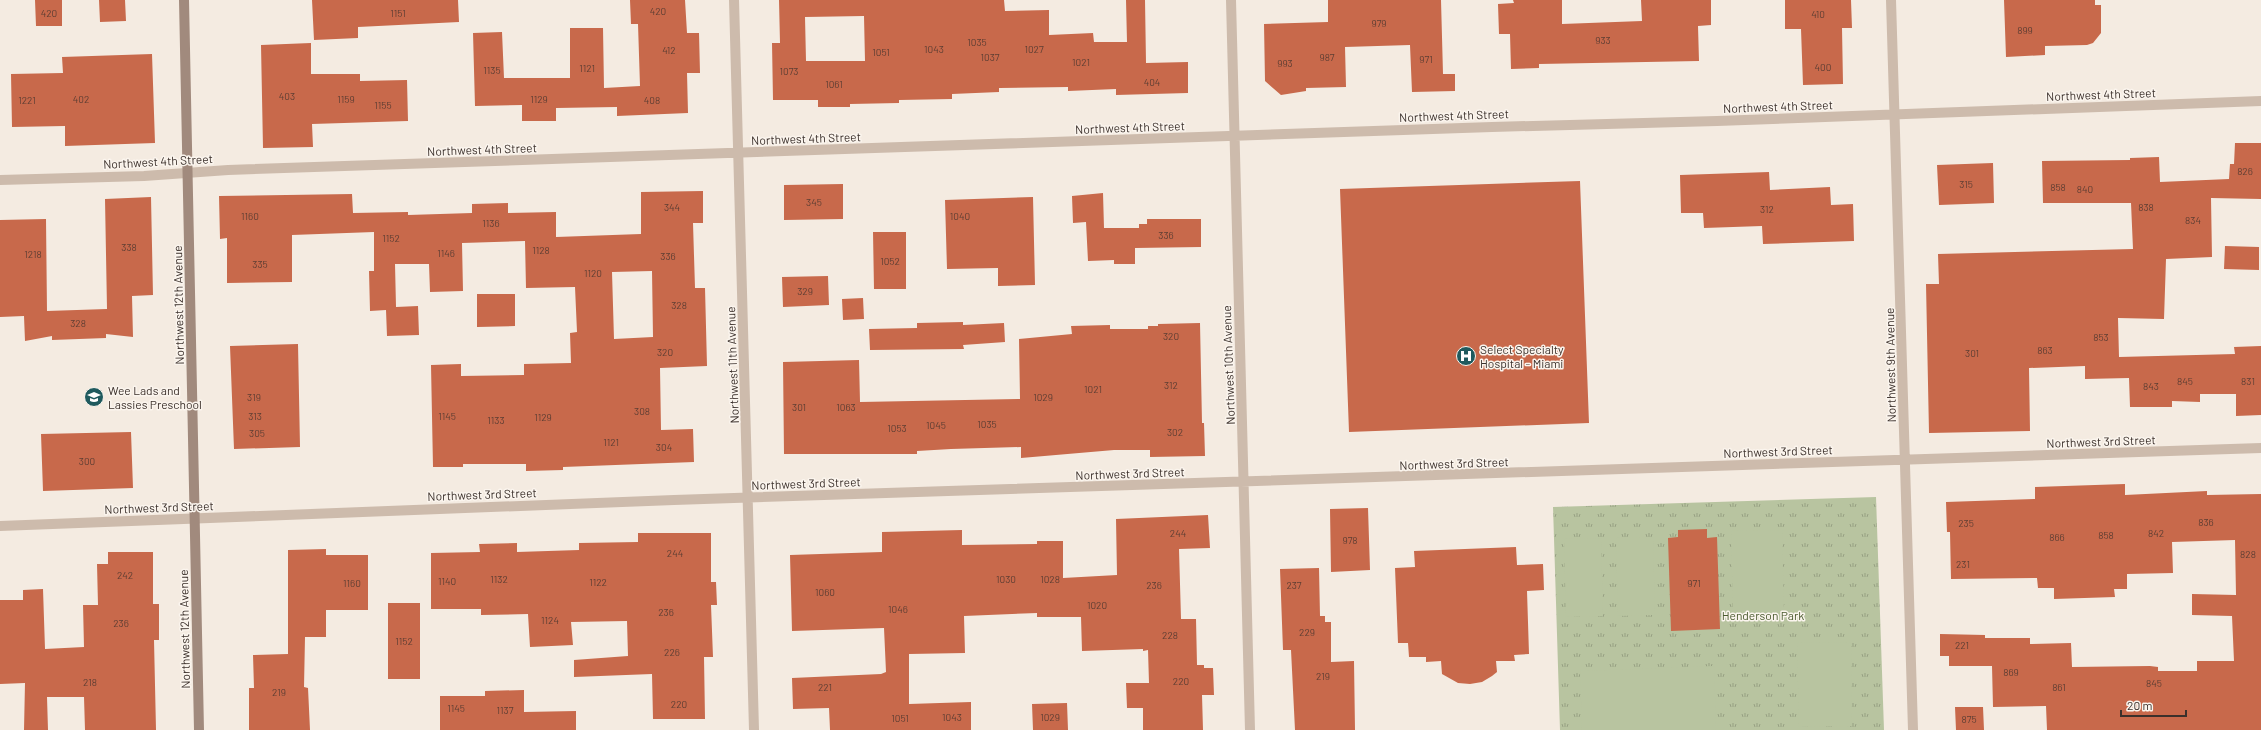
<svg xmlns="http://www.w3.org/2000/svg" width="2261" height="730" font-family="Barlow,sans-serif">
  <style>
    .grass { fill: url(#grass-tufts) }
    .pitch { fill: #b8c4a0 }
    .building { fill: #c8694b; fill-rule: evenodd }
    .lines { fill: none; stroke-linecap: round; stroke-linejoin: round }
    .street { stroke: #cdbbac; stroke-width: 10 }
    .secondary { stroke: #a18a7d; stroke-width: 10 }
    .labels { text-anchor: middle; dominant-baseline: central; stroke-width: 3; stroke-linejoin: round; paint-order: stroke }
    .number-label { font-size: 10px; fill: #5e3e33 }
    .street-label { font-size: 12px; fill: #3b302b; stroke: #fbf5ee }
    .poi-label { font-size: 12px; fill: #3b302b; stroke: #fbf5ee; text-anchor: start }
    .park-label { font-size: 12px; fill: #4a5a2e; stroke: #fbf5ee }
  </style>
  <defs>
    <pattern id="grass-tufts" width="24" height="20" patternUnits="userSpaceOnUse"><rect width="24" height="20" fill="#b8c4a0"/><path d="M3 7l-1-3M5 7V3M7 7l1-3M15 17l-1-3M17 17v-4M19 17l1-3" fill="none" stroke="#97a083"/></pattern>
  </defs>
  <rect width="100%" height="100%" fill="#f4ebe1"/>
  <path class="grass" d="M 1876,497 L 1884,730 L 1560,730 L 1553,507 Z"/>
  <path class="pitch" d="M 1782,530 L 1784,614 L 1733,615 L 1731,531 Z
    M 1653,537 L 1655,615 L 1618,616 L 1616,538 Z
    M 1601,538 L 1603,616 L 1566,617 L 1564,539 Z
    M 1851,642 L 1852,726 L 1799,727 L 1797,643 Z
    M 1714,666 L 1716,730 L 1582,730 L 1580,671 Z"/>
  <path class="building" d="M 35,0 L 62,0 L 62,26 L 36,26 Z
    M 99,0 L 125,0 L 126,21 L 100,22 Z
    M 312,0 L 458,0 L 459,22 L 358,27 L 358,38 L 314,40 Z
    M 630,0 L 685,0 L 687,33 L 699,33 L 700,73 L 687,73 L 688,113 L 617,116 L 617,107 L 556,108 L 556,121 L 522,121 L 522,105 L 475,106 L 473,33 L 502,32 L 504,78 L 570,78 L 570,28 L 603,28 L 604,88 L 640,86 L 638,24 L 631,24 Z
    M 779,0 L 1004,0 L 1005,11 L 1049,10 L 1049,35 L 1093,33 L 1094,42 L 1127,42 L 1126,0 L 1145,0 L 1146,63 L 1188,62 L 1188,93 L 1116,95 L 1116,89 L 1068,91 L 1068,87 L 999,88 L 999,92 L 952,94 L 952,99 L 899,100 L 899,103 L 850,104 L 850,107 L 818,107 L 818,100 L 773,100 L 772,43 L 780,43 ZM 864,16 L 865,61 L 806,61 L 805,17 Z
    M 1328,0 L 1441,0 L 1443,74 L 1455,74 L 1455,91 L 1412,92 L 1410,45 L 1345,47 L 1346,87 L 1306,88 L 1306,91 L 1281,95 L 1265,81 L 1264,24 L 1328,22 Z
    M 1513,0 L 1562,0 L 1562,24 L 1642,21 L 1641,0 L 1711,0 L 1711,25 L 1698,26 L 1699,61 L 1539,64 L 1539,68 L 1511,69 L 1510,34 L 1499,34 L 1498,4 L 1514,3 Z
    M 1785,0 L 1851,0 L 1852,28 L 1842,28 L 1843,84 L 1803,85 L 1801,29 L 1785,29 Z
    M 2004,0 L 2095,0 L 2095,5 L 2101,5 L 2101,33 L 2093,43 L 2087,45 L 2045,46 L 2045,55 L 2006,57 Z
    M 311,43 L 311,74 L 360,74 L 360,81 L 407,80 L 408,121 L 312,124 L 313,147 L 263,148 L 261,45 Z
    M 152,54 L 155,143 L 65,146 L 65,126 L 12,127 L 11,74 L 63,73 L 62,57 Z
    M 2235,143 L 2261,143 L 2261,199 L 2211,198 L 2212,257 L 2166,259 L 2164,319 L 2118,318 L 2119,357 L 2235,354 L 2234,347 L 2261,346 L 2261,415 L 2236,416 L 2236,394 L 2200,394 L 2200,402 L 2172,401 L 2172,407 L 2130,407 L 2129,378 L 2085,379 L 2085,366 L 2029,368 L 2030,431 L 1929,433 L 1926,284 L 1939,284 L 1938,254 L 2133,249 L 2131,203 L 2043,203 L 2042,161 L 2130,160 L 2130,158 L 2159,157 L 2160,182 L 2229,179 L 2230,164 L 2234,164 Z
    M 1993,163 L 1994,203 L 1939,205 L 1937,165 Z
    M 1769,172 L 1770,190 L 1830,187 L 1831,205 L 1853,204 L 1854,241 L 1763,244 L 1762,226 L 1704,228 L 1703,213 L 1681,213 L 1680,175 Z
    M 1580,181 L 1589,423 L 1349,432 L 1340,189 Z
    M 843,184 L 843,219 L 784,220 L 784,185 Z
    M 703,191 L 703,223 L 693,223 L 695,288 L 705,288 L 707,366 L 660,368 L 661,430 L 693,429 L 694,462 L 563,467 L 563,470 L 526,471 L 526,464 L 463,464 L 463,467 L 433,467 L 431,365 L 461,364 L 461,376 L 524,375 L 524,364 L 571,363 L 570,333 L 577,332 L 575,287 L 526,288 L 525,241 L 462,243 L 463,291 L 430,292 L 429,264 L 395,264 L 396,307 L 418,306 L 419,335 L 387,336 L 386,310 L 370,311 L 369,271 L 374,271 L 374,232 L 292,235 L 292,282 L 227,283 L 227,238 L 220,239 L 219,196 L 352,194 L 353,213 L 408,212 L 408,215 L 472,213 L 472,204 L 508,203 L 508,213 L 556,212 L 556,237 L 641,234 L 641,192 ZM 652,271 L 653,337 L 614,339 L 612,272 Z
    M 1103,193 L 1104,228 L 1139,228 L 1139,224 L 1147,224 L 1147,219 L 1201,219 L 1201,247 L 1135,248 L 1135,264 L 1114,264 L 1114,260 L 1088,261 L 1086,222 L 1073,223 L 1072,196 Z
    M 151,197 L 153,295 L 132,296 L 133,337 L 106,334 L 106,338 L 52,340 L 52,336 L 25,341 L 24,316 L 0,317 L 0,220 L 46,219 L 47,311 L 107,309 L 105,199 Z
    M 1033,197 L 1035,285 L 998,286 L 998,268 L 947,269 L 945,200 Z
    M 873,232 L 906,232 L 906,289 L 874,289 Z
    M 2225,246 L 2259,247 L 2259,270 L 2224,269 Z
    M 828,276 L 829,305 L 783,307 L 782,277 Z
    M 477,294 L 515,294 L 515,326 L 477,327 Z
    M 863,298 L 864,319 L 843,320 L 842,299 Z
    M 963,322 L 963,325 L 1004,323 L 1005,342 L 963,345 L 964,349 L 870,350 L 869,329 L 917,328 L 917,323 Z
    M 1200,323 L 1202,423 L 1204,423 L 1205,456 L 1150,457 L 1150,450 L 1114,450 L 1021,458 L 1021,447 L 951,449 L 917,451 L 917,454 L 784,454 L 783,362 L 859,360 L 860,402 L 1020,399 L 1019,339 L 1072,334 L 1071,326 L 1110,325 L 1110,329 L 1148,329 L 1148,326 L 1158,326 L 1158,324 Z
    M 298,344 L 300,447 L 234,449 L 230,346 Z
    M 131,432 L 133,488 L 43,491 L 41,434 Z
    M 2125,484 L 2125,495 L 2207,491 L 2207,495 L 2261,494 L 2261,730 L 2047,730 L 2046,706 L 1993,707 L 1992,666 L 1949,666 L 1949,656 L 1940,656 L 1940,634 L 1985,635 L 1985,638 L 2030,638 L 2030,644 L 2071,643 L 2072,667 L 2150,666 L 2158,667 L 2158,671 L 2197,671 L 2197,661 L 2234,661 L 2232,616 L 2192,615 L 2192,594 L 2236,595 L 2235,540 L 2172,542 L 2173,573 L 2127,574 L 2127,589 L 2114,589 L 2115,597 L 2054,599 L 2054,588 L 2038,588 L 2037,578 L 1951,579 L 1950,532 L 1947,532 L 1946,502 L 2035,499 L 2035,487 Z
    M 1368,508 L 1370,570 L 1331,572 L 1330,509 Z
    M 1208,515 L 1210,548 L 1179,549 L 1181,619 L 1196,619 L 1197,665 L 1204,665 L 1204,668 L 1213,668 L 1214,695 L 1202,695 L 1203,730 L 1143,730 L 1143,708 L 1127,708 L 1126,683 L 1149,683 L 1148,650 L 1143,651 L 1143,649 L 1082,651 L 1081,617 L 1037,617 L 1037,613 L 964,616 L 965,653 L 909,654 L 909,704 L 971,702 L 971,730 L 830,730 L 829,708 L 793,709 L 792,678 L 881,674 L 886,672 L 884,628 L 792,631 L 790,555 L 882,552 L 882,532 L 962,530 L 962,545 L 1037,544 L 1037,541 L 1063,541 L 1063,578 L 1117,575 L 1116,519 Z
    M 1707,529 L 1707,538 L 1717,537 L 1720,629 L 1671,631 L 1668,538 L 1678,537 L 1678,530 Z
    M 638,533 L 711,533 L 711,582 L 716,582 L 717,605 L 711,605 L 713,657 L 704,657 L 705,719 L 653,719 L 652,674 L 574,677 L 574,660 L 628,656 L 627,621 L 571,622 L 573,645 L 530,647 L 528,614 L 481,615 L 481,609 L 431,609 L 431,553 L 480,552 L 479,544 L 517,543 L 517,552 L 579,550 L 579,543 L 638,542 Z
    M 1516,547 L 1517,565 L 1543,564 L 1544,590 L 1527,591 L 1529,654 L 1514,655 L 1515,661 L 1496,661 L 1497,672 L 1492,676 L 1482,682 L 1470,684 L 1458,683 L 1442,674 L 1441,661 L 1426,662 L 1426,657 L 1409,657 L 1408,643 L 1398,643 L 1395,568 L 1415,567 L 1414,551 Z
    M 326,549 L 326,555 L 368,555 L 368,610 L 326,610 L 326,637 L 305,637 L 304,687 L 308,688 L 310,730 L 249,730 L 249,688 L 254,688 L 253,655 L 288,654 L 288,550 Z
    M 108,552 L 153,552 L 153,604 L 159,604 L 159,640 L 154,640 L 156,730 L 85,730 L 84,697 L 47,697 L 48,730 L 24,730 L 25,683 L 0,684 L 0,600 L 23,600 L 23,590 L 43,589 L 45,649 L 84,647 L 83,605 L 98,605 L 97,564 L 108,564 Z
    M 1319,568 L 1320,616 L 1325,616 L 1325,622 L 1331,622 L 1331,662 L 1354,661 L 1355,730 L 1295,730 L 1291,650 L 1283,650 L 1280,569 Z
    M 388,603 L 420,603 L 420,679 L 388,679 Z
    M 524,690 L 524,712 L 576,711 L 576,730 L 440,730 L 440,696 L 485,696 L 485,691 Z
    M 1067,703 L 1068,730 L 1033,730 L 1032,704 Z
    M 1955,707 L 1983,707 L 1984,730 L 1956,730 Z"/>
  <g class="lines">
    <path class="street" d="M 734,0 L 754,730
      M 1231,0 L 1250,730
      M 1891,0 L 1913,730
      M 0,180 L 144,176 L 228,170 L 1492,127 L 1717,121 L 2261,101
      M 0,526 L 674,500 L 2261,448"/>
    <path class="secondary" d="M 184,0 L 199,730"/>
  </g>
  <defs>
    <g id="hospital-disc" transform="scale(1)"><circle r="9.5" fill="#1f5a5e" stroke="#fbf5ee"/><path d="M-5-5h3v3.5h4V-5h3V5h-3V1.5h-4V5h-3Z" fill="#fff"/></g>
    <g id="school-disc" transform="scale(1)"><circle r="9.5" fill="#1f5a5e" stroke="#fbf5ee"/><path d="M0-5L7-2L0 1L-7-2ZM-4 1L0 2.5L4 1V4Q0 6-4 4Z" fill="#fff"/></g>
  </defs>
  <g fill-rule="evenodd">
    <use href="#hospital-disc" x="1466" y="356"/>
    <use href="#school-disc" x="94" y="397"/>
  </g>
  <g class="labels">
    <g class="number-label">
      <text x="658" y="11">420</text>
      <text x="49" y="13">420</text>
      <text x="398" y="13">1151</text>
      <text x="1818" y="14">410</text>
      <text x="1379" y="23">979</text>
      <text x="2025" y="30">899</text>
      <text x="1603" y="40">933</text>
      <text x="977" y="42">1035</text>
      <text x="934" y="49">1043</text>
      <text x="1034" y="49">1027</text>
      <text x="669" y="50">412</text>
      <text x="881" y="52">1051</text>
      <text x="990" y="57">1037</text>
      <text x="1327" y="57">987</text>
      <text x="1426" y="59">971</text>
      <text x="1081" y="62">1021</text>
      <text x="1285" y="63">993</text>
      <text x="1823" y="67">400</text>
      <text x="587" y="68">1121</text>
      <text x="492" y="70">1135</text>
      <text x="789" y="71">1073</text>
      <text x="1152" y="82">404</text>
      <text x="834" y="84">1061</text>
      <text x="287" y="96">403</text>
      <text x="81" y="99">402</text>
      <text x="346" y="99">1159</text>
      <text x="539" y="99">1129</text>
      <text x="27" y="100">1221</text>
      <text x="652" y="100">408</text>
      <text x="383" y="105">1155</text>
      <text x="2245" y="171">826</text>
      <text x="1966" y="184">315</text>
      <text x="2058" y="187">858</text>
      <text x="2085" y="189">840</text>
      <text x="814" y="202">345</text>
      <text x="672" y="207">344</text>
      <text x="2146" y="207">838</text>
      <text x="1767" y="209">312</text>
      <text x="250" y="216">1160</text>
      <text x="960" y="216">1040</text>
      <text x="2193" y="220">834</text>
      <text x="491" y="223">1136</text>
      <text x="1166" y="235">336</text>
      <text x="391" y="238">1152</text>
      <text x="129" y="247">338</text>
      <text x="541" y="250">1128</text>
      <text x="446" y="253">1146</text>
      <text x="33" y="254">1218</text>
      <text x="668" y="256">336</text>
      <text x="890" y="261">1052</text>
      <text x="260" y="264">335</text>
      <text x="593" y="273">1120</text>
      <text x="805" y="291">329</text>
      <text x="679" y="305">328</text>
      <text x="78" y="323">328</text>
      <text x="1171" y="336">320</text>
      <text x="2101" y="337">853</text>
      <text x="2045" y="350">863</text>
      <text x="665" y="352">320</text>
      <text x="1972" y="353">301</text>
      <text x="2185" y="381">845</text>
      <text x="2248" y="381">831</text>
      <text x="1171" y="385">312</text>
      <text x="2151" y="386">843</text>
      <text x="1093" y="389">1021</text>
      <text x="254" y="397">319</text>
      <text x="1043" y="397">1029</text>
      <text x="799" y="407">301</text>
      <text x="846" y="407">1063</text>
      <text x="642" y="411">308</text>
      <text x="255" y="416">313</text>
      <text x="447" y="416">1145</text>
      <text x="543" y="417">1129</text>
      <text x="496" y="420">1133</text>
      <text x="987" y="424">1035</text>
      <text x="936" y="425">1045</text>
      <text x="897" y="428">1053</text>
      <text x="1175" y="432">302</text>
      <text x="257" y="433">305</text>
      <text x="611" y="442">1121</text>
      <text x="664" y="447">304</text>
      <text x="87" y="461">300</text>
      <text x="2206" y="522">836</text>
      <text x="1966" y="523">235</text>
      <text x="1178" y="533">244</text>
      <text x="2156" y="533">842</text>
      <text x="2106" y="535">858</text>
      <text x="2057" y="537">866</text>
      <text x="1350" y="540">978</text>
      <text x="675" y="553">244</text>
      <text x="2248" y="554">828</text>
      <text x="1963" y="564">231</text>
      <text x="125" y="575">242</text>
      <text x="499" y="579">1132</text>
      <text x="1006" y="579">1030</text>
      <text x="1050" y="579">1028</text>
      <text x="447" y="581">1140</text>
      <text x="598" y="582">1122</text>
      <text x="352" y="583">1160</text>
      <text x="1694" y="583">971</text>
      <text x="1154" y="585">236</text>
      <text x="1294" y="585">237</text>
      <text x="825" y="592">1060</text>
      <text x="1097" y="605">1020</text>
      <text x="898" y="609">1046</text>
      <text x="666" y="612">236</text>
      <text x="550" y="620">1124</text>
      <text x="121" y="623">236</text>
      <text x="1307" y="632">229</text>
      <text x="1170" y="635">228</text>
      <text x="404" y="641">1152</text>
      <text x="1962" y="645">221</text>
      <text x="672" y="652">226</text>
      <text x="2011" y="672">869</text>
      <text x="1323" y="676">219</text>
      <text x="1181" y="681">220</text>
      <text x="90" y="682">218</text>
      <text x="2154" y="683">845</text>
      <text x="825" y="687">221</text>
      <text x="2059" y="687">861</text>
      <text x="279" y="692">219</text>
      <text x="679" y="704">220</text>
      <text x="456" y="708">1145</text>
      <text x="505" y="710">1137</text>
      <text x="952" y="717">1043</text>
      <text x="1050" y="717">1029</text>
      <text x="900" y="718">1051</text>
      <text x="1969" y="719">875</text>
    </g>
    <g class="street-label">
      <text transform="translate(2101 94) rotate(-2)">Northwest 4th Street</text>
      <text transform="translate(1778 106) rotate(-2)">Northwest 4th Street</text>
      <text transform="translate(1454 115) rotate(-2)">Northwest 4th Street</text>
      <text transform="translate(1130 127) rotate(-2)">Northwest 4th Street</text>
      <text transform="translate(806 138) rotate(-2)">Northwest 4th Street</text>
      <text transform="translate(482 149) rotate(-2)">Northwest 4th Street</text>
      <text transform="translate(158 161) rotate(-3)">Northwest 4th Street</text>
      <text transform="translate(178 305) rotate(-91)">Northwest 12th Avenue</text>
      <text transform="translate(732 365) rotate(-92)">Northwest 11th Avenue</text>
      <text transform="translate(1228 365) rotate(-92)">Northwest 10th Avenue</text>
      <text transform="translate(1890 365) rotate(-91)">Northwest 9th Avenue</text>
      <text transform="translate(2101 441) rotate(-2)">Northwest 3rd Street</text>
      <text transform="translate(1778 451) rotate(-2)">Northwest 3rd Street</text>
      <text transform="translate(1454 463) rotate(-2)">Northwest 3rd Street</text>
      <text transform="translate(1130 473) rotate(-2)">Northwest 3rd Street</text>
      <text transform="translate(806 483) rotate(-2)">Northwest 3rd Street</text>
      <text transform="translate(482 494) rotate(-2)">Northwest 3rd Street</text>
      <text transform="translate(159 507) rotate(-2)">Northwest 3rd Street</text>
      <text transform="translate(184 629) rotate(-91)">Northwest 12th Avenue</text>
    </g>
    <g class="poi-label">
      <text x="1480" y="349">Select Specialty<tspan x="1480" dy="14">Hospital - Miami</tspan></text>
      <text x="108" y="390">Wee Lads and<tspan x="108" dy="14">Lassies Preschool</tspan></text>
    </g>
    <g class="park-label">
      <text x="1763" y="615">Henderson Park</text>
    </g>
  </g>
  <path d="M2121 710v6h65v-6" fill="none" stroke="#3b302b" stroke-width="2"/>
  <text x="2127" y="710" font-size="12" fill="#3b302b" stroke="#fbf5ee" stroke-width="3" paint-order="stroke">20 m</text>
</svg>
